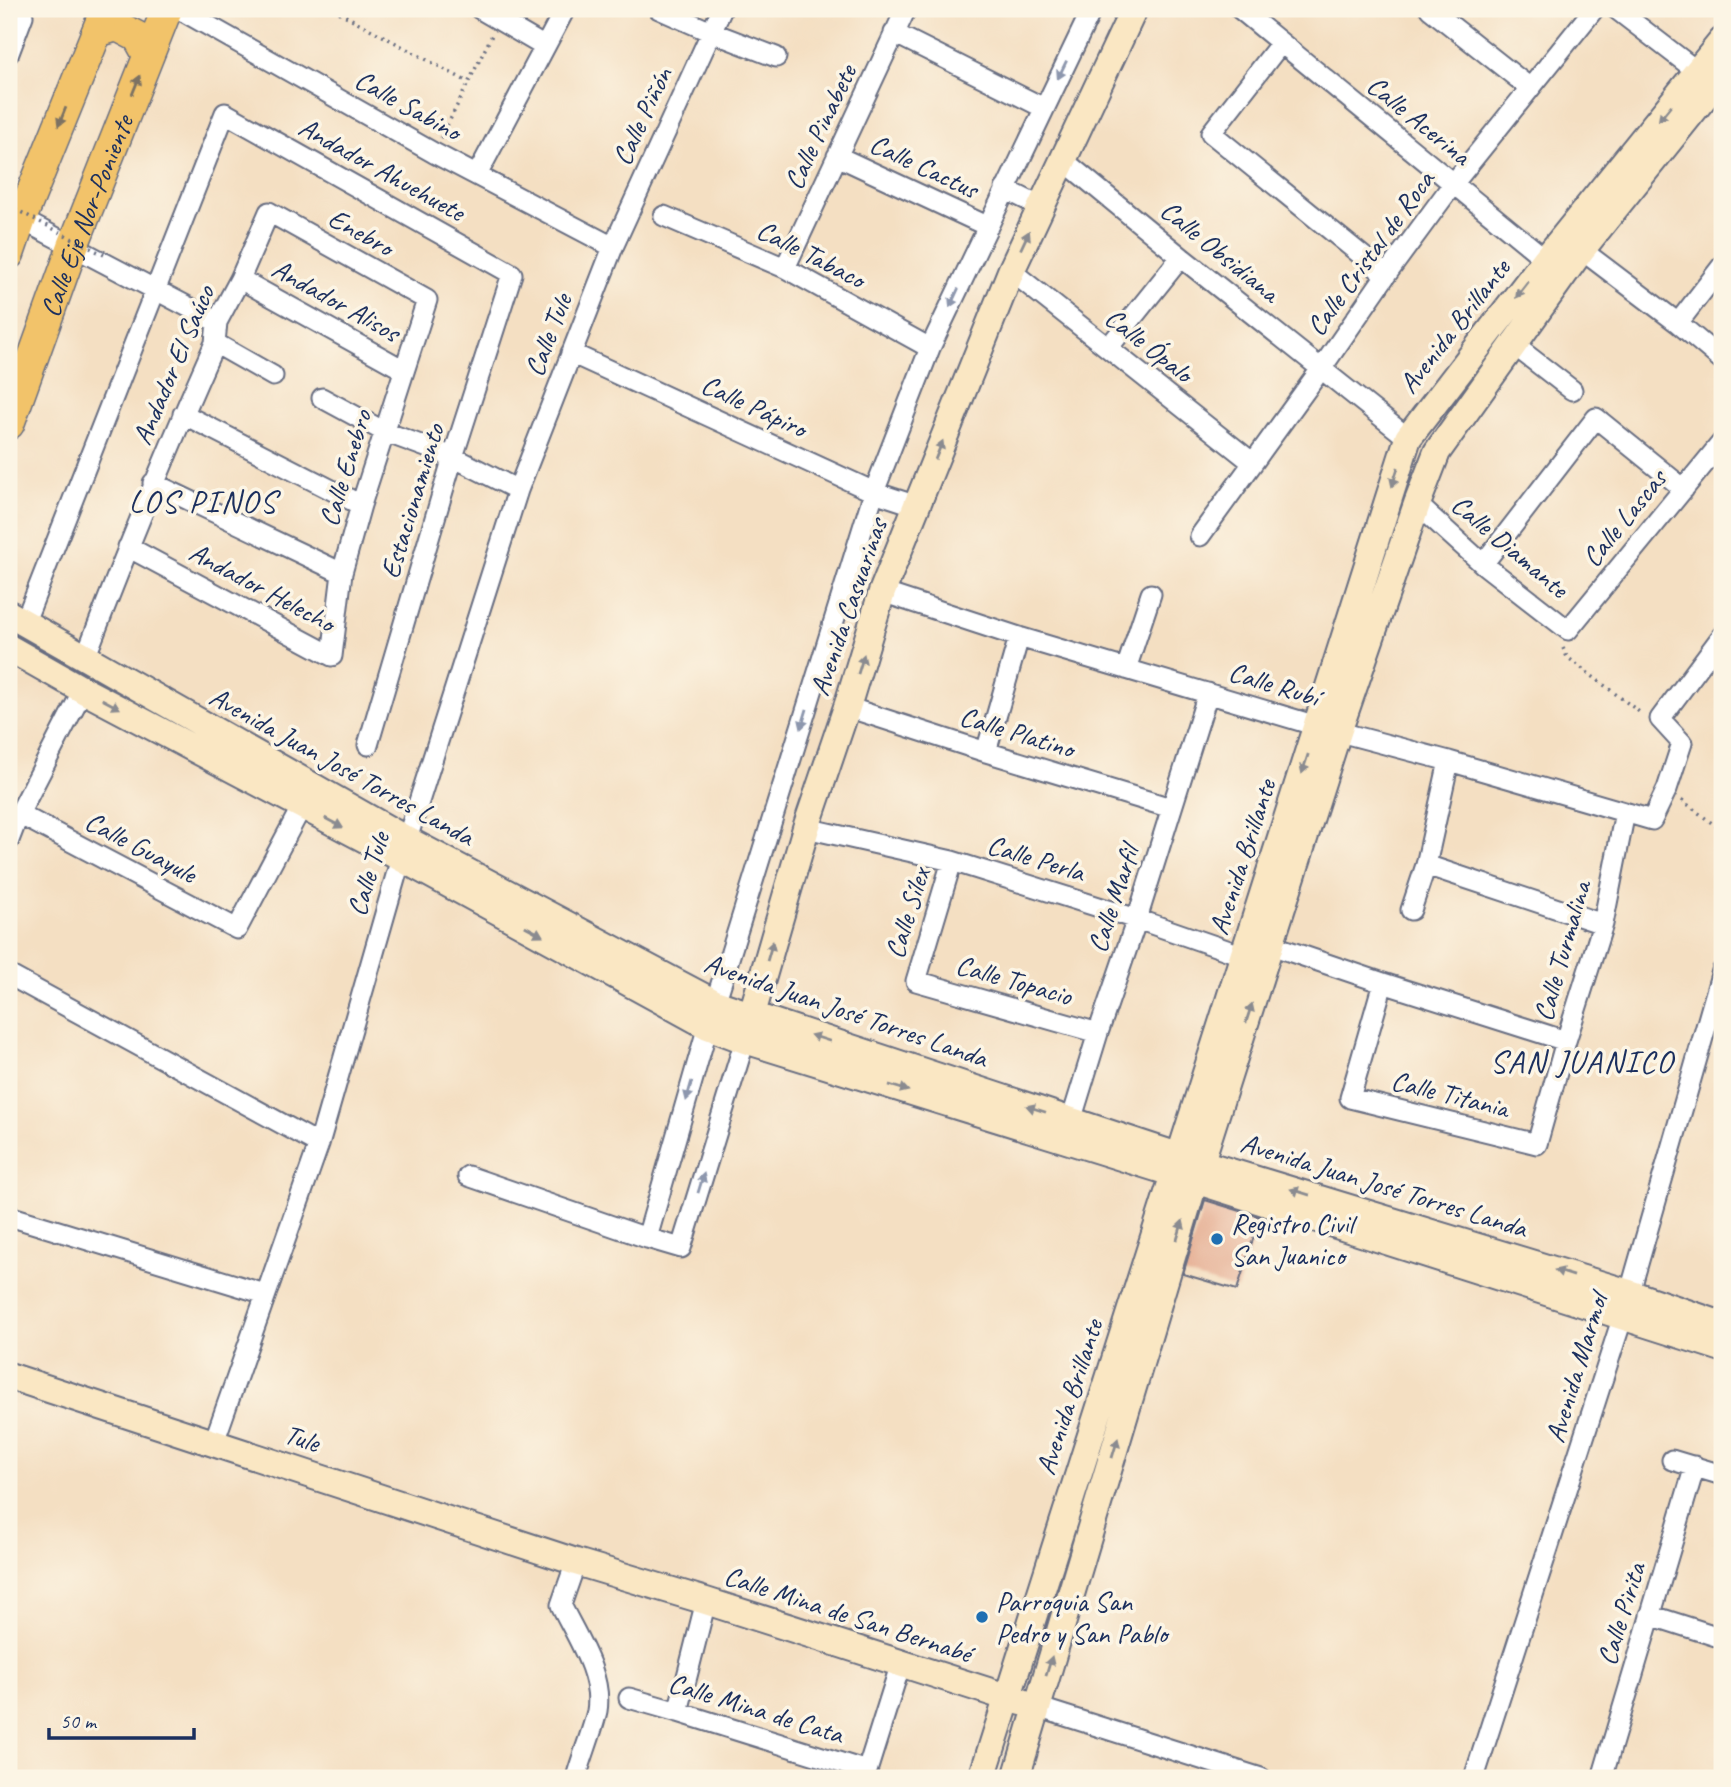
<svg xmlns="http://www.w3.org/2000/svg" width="1731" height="1787" font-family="Caveat,sans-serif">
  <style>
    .building { fill: #e6b095 }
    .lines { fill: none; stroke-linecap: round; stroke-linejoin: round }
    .street-casing { stroke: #676d81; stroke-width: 23 }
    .secondary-casing { stroke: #676d81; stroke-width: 30 }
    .primary-casing { stroke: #676d81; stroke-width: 33 }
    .path { stroke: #676d81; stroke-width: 3.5; stroke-dasharray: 2 5; stroke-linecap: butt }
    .street { stroke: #fff; stroke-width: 19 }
    .secondary { stroke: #fae7c3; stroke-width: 26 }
    .primary { stroke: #f2c36a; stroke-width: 30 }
    .path-bridge { stroke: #676d81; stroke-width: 3.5; stroke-dasharray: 2 5; stroke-linecap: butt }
    .oneway { fill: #8d97ae }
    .oneway2 { fill: #7c7263 }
    .oneway3 { fill: #8a8b90 }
    .poi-dot { fill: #1f6fb2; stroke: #fcf5e5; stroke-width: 2.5 }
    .labels { text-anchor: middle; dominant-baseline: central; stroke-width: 7; stroke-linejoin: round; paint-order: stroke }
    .street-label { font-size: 28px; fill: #1b2f5e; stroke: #fcf5e5 }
    .poi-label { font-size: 28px; fill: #1b2f5e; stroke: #fcf5e5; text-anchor: start }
    .quarter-label { font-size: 32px; letter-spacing: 2px; fill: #1b2f5e; stroke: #fcf5e5 }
  </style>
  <rect width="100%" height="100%" fill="#fcf5e5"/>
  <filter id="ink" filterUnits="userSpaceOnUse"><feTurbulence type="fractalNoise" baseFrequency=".0143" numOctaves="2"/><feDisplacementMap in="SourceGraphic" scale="14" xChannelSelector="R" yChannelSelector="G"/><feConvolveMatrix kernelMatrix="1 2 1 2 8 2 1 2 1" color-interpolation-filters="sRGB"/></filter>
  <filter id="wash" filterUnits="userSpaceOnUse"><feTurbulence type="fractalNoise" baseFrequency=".00686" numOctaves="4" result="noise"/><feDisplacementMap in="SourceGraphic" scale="28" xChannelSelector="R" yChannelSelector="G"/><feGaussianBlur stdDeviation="1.57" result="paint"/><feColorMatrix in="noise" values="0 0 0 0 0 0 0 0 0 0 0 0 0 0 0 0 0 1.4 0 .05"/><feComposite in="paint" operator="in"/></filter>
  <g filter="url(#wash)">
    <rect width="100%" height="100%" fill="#f4dfc2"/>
    <g id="blocks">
      <path class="building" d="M 1205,1200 L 1260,1217 L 1237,1290 L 1183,1274 Z"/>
    </g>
  </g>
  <g filter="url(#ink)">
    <use href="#blocks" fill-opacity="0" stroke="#676d81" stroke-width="2"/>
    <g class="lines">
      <g class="street-casing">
        <path id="street" d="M 179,9 L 434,153 L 613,247
          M 480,9 L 545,47
          M 659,9 L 711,32 L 776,57
          M 1240,9 L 1555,267
          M 1430,9 L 1530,88
          M 1616,9 L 1698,72 L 1704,81
          M 894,33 L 1044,108
          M 1281,43 L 1211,133 L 1386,275
          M 9,53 L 23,16
          M 837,156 L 987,226
          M 1063,160 L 1181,257 L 1408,438
          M 477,175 L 565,9
          M 1005,189 L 1041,207
          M 13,215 L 217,322
          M 664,216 L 785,268 L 930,348
          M 1571,242 L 1678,323 L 1722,360
          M 785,268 L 906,9
          M 1011,271 L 1253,463
          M 240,279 L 404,370
          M 1678,323 L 1722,266
          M 215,343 L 273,376
          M 1514,345 L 1572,390
          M 1108,348 L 1181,257
          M 571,353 L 874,492 L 917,506
          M 322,398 L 385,432 L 453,457 L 518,490
          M 183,414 L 361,505
          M 153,483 L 342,573
          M 1417,504 L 1483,564 L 1568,630 L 1722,442
          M 1200,536 L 1321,369 L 1386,275 L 1453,184 L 1594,9
          M 1483,564 L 1596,418 L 1684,489
          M 882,592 L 1019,637 L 1317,726 L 1449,761 L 1652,820 L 1667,789 L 1682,743 L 1660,719 L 1722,636
          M 24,624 L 225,113 L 512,274 L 453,457 L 368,745
          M 85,658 C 126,552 168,447 215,343 L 217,322 L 240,279 L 269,212 L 427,300 L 361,505 L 342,573 L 332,656 L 128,547
          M 1126,669 L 1151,594
          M 847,707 L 986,752 L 1171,808
          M 986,752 L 1019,637
          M 19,814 L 237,929 L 302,806
          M 806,828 L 952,861 L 1137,919 L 1244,956
          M 9,840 L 19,814 L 83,690
          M 952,861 L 916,981 L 1098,1033
          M 1426,865 L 1603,924
          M 1411,910 L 1426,865 L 1449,761
          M 1271,945 L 1383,983 L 1566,1041
          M 9,975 L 319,1144
          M 1383,983 L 1350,1098 L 1537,1144 L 1566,1041 L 1603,924 L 1625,812
          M 1071,1121 L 1098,1033 L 1137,919 L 1208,693
          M 468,1176 L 647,1238 L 681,1248 L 745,1040
          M 9,1216 L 265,1294
          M 647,1238 L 708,1026 L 874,492 L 930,348 L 1092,9
          M 214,1442 L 319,1144 L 401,858 L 518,490 L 613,247 L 722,9
          M 1672,1460 L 1722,1475
          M 1650,1615 L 1722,1638
          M 629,1698 L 678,1712 L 867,1771 L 901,1663
          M 1037,1707 L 1261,1778
          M 678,1712 L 706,1601
          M 576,1778 C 582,1756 592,1733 597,1711 C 603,1675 576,1636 561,1605 L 576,1562
          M 1474,1778 L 1623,1316 L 1722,971
          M 1602,1778 L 1695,1466"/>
      </g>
      <g class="secondary-casing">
        <path id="secondary" d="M 9,614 L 407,840 L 715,1003 L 1178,1156 L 1629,1293 L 1722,1325
          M 9,648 L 83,690 L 401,858 L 708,1026 L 745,1040 L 1195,1180 L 1722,1348
          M 747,1031 L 806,828 L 847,707 L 882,592 L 1011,271 L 1134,9
          M 9,1376 L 576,1562 L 706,1601 L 1022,1702
          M 982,1778 L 1408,438 L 1545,260 L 1722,41
          M 1016,1778 L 1195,1180 L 1338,732 L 1417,504 L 1437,452 L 1582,249 L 1722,75"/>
      </g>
      <g class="primary-casing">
        <g id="primary">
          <path d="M 97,32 L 117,26 L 138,37 L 148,55"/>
          <path d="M 9,254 L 21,219 L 106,9"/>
          <path id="s1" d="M 9,424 L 73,246 L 167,9"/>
        </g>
      </g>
      <path class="path" d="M 333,9 L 468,82
        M 441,138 L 492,35
        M 1563,648 L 1567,657 L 1642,714
        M 1682,800 L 1722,831"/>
      <use href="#street" class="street"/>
      <use href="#secondary" class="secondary"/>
      <use href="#primary" class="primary"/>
      <path class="path-bridge" d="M 9,206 L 104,255"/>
    </g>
    <defs><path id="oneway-solid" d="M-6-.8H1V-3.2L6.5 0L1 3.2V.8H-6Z" transform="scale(1.75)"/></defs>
    <g class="oneway">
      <use href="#oneway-solid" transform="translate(1062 70) rotate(116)"/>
      <use href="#oneway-solid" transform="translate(954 298) rotate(115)"/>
      <use href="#oneway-solid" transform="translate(804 719) rotate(107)"/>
      <use href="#oneway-solid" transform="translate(689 1091) rotate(106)"/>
      <use href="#oneway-solid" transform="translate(701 1183) rotate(-73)"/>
    </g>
    <g class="oneway2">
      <use href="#oneway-solid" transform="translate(136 85) rotate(-68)"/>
      <use href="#oneway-solid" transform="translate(62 117) rotate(112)"/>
    </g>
    <g class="oneway3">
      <use href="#oneway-solid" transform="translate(1665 113) rotate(129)"/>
      <use href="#oneway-solid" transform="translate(1025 240) rotate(-65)"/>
      <use href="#oneway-solid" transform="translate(1522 290) rotate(128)"/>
      <use href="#oneway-solid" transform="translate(939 450) rotate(-68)"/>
      <use href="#oneway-solid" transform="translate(1395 477) rotate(108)"/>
      <use href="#oneway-solid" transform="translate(861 664) rotate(-73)"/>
      <use href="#oneway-solid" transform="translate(111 704) rotate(28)"/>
      <use href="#oneway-solid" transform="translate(1305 764) rotate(108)"/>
      <use href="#oneway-solid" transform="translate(334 823) rotate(28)"/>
      <use href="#oneway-solid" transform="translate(534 931) rotate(29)"/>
      <use href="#oneway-solid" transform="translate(770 951) rotate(-74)"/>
      <use href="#oneway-solid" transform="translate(1249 1013) rotate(-72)"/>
      <use href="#oneway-solid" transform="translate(820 1038) rotate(-162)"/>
      <use href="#oneway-solid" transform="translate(899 1088) rotate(17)"/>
      <use href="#oneway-solid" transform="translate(1036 1109) rotate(-162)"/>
      <use href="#oneway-solid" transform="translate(1300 1192) rotate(-163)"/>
      <use href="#oneway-solid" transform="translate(1180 1230) rotate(-73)"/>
      <use href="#oneway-solid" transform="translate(1564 1273) rotate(-163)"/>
      <use href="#oneway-solid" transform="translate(1115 1448) rotate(-73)"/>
      <use href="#oneway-solid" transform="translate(1049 1666) rotate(-73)"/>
    </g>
  </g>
  <g class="poi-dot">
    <circle cx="1217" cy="1239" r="7"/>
    <circle cx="982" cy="1617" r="7"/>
  </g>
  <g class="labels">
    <g class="street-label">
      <text transform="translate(408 105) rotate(29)">Calle Sabino</text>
      <text transform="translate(642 116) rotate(-65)">Calle Piñón</text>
      <text transform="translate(1419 120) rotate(39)">Calle Acerina</text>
      <text transform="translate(820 127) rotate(-65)">Calle Pinabete</text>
      <text transform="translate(924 166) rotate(25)">Calle Cactus</text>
      <text transform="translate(382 169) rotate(29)">Andador Ahuehuete</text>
      <text stroke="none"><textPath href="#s1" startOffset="222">Calle Eje Nor-Poniente</textPath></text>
      <text transform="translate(361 232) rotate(29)">Enebro</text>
      <text transform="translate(1220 251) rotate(39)">Calle Obsidiana</text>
      <text transform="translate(1370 253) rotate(-54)">Calle Cristal de Roca</text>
      <text transform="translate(811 254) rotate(27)">Calle Tabaco</text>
      <text transform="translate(336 300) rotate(29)">Andador Alisos</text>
      <text transform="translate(1454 326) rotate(-52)">Avenida Brillante</text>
      <text transform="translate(548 335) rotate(-69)">Calle Tule</text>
      <text transform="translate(1149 345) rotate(38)">Calle Ópalo</text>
      <text transform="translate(173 365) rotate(-67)">Andador El Saúco</text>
      <text transform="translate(754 406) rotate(25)">Calle Pápiro</text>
      <text transform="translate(345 468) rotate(-73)">Calle Enebro</text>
      <text transform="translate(412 501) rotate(-73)">Estacionamiento</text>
      <text transform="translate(1624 518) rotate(-51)">Calle Lascas</text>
      <text transform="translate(1510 546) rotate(40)">Calle Diamante</text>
      <text transform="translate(262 587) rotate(28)">Andador Helecho</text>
      <text transform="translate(848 607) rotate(-71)">Avenida Casuarinas</text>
      <text transform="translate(1274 684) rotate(17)">Calle Rubí</text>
      <text transform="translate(1017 732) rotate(17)">Calle Platino</text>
      <text transform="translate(342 766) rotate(29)">Avenida Juan José Torres Landa</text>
      <text transform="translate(141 847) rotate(28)">Calle Guayule</text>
      <text transform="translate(1242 857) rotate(-72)">Avenida Brillante</text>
      <text transform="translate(1036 858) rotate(17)">Calle Perla</text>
      <text transform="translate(368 874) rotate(-73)">Calle Tule</text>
      <text transform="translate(1113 899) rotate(-72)">Calle Marfil</text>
      <text transform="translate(907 913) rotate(-73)">Calle Sílex</text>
      <text transform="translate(1562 951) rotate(-74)">Calle Turmalina</text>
      <text transform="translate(1014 980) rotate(16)">Calle Topacio</text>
      <text transform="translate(846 1010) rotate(19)">Avenida Juan José Torres Landa</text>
      <text transform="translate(1450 1094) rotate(14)">Calle Titania</text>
      <text transform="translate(1384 1185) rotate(17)">Avenida Juan José Torres Landa</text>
      <text transform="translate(1576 1368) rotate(-73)">Avenida Marmol</text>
      <text transform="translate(1069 1397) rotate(-72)">Avenida Brillante</text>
      <text transform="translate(302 1438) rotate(18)">Tule</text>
      <text transform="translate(848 1614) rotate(18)">Calle Mina de San Bernabé</text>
      <text transform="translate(1621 1614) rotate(-73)">Calle Pirita</text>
      <text transform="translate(756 1708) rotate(17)">Calle Mina de Cata</text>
    </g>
    <g class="poi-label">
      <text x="1231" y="1223">Registro Civil<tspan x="1231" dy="32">San Juanico</tspan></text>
      <text x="996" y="1601">Parroquia San<tspan x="996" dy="32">Pedro y San Pablo</tspan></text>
    </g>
    <g class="quarter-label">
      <text x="203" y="501">LOS PINOS</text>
      <text x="1582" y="1061">SAN JUANICO</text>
    </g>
  </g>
  <rect width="1731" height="1787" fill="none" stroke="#fcf5e5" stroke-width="35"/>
  <path d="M49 1728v10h145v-10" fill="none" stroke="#1b2f5e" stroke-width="3.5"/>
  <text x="60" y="1728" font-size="21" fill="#1b2f5e" stroke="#fcf5e5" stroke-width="5" paint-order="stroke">50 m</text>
</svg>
